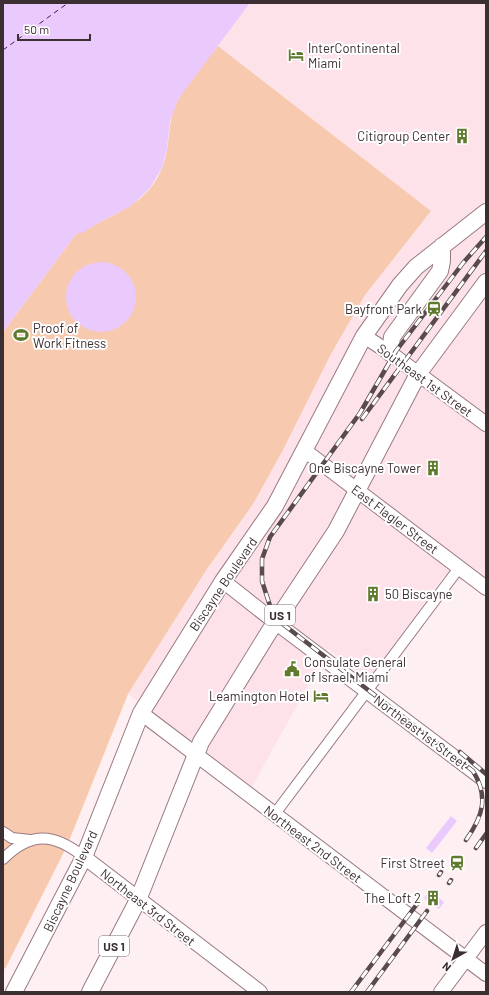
<svg xmlns="http://www.w3.org/2000/svg" width="489" height="995" font-family="Barlow,sans-serif">
  <style>
    .built { fill: #fde3e9 }
    .green { fill: #f7c9ae }
    .water { fill: #eac9fc }
    .lines { fill: none; stroke-linecap: round; stroke-linejoin: round }
    .ferry { stroke: #411954; stroke-width: 1; stroke-dasharray: 5 4; stroke-linecap: butt }
    .street-casing { stroke: #997a81; stroke-width: 12 }
    .secondary-casing { stroke: #997a81; stroke-width: 16 }
    .primary-casing { stroke: #997a81; stroke-width: 18 }
    .street { stroke: #fff; stroke-width: 10 }
    .secondary { stroke: #fff; stroke-width: 14 }
    .primary { stroke: #fff; stroke-width: 16 }
    .rail-casing { stroke: #584a4d; stroke-width: 4.5 }
    .rail { stroke: #fff; stroke-width: 3; stroke-dasharray: 9; stroke-linecap: butt }
    .labels { text-anchor: middle; dominant-baseline: central; stroke-width: 4; stroke-linejoin: round; paint-order: stroke }
    .shield { fill: #fff; stroke: #766d70; stroke-width: 1 }
    .shield-label { font-size: 12px; font-weight: bold; fill: #3c2f32 }
    .poi-label { font-size: 13px; fill: #3c2f32; stroke: #fff; text-anchor: end }
    .street-label { font-size: 13px; fill: #3c2f32; stroke: #fff }
  </style>
  <rect width="100%" height="100%" fill="#feeff2"/>
  <path class="built" d="M 250,3 L 486,3 L 486,596 L 469,582 L 444,576 L 369,680 L 328,649 L 252,787 L 128,694 L 207,569 L 253,504 L 283,450 L 331,354 L 365,295 L 431,211 L 218,46 Z"/>
  <path class="green" d="M 218,46 L 431,211 L 365,295 L 331,354 L 283,450 L 253,504 L 207,569 L 128,694 L 67,846 L 5,969 L 3,967 L 3,332 L 76,234 C 85,232 91,226 100,222 C 130,207 155,195 165,159 C 170,141 168,123 175,106 C 185,84 203,65 218,46 Z"/>
  <path class="water" d="M 3,3 L 250,3 L 179,98 L 170,121 L 167,149 L 162,168 L 150,188 L 131,206 L 100,222 L 84,232 L 76,234 L 3,332 Z
    M66 297a35 35 0 1 1 70 0a35 35 0 1 1-70 0Z
    M 451,816 L 457,821 L 432,853 L 426,848 Z
    M 430,891 L 444,902 L 439,909 L 424,898 Z"/>
  <g class="lines">
    <path class="ferry" d="M 3,50 L 68,3"/>
    <g class="street-casing">
      <path id="street" d="M 274,815 L 459,568
        M 3,832 L 12,838 L 30,840
        M 3,859 C 31,831 54,833 84,857"/>
    </g>
    <g class="secondary-casing">
      <path id="secondary" d="M 364,336 L 390,353 L 486,424
        M 304,450 L 486,588
        M 223,581 L 275,622 L 486,781
        M 141,713 L 486,974
        M 84,857 L 260,992
        M 441,992 L 486,932"/>
    </g>
    <g class="primary-casing">
      <path id="primary" d="M 390,353 L 392,337 L 440,271 L 442,261 L 442,246
        M 14,992 L 84,857 L 141,713 L 223,581 L 275,506 L 364,336 L 400,285 L 416,267 L 486,212
        M 90,992 L 138,900 L 201,742 L 269,632 L 336,531 L 418,374 L 486,282"/>
    </g>
    <use href="#street" class="street"/>
    <use href="#secondary" class="secondary"/>
    <use href="#primary" class="primary"/>
    <g class="rail-casing">
      <path id="rail" d="M 362,419 L 486,251
        M 460,752 L 486,774
        M 466,840 C 483,816 489,797 473,771 L 284,625 L 271,609 L 262,581 L 262,559 L 270,537 L 360,413 L 396,351 L 463,263 L 486,237
        M 476,848 L 486,834
        M 439,875 L 441,872
        M 449,883 L 451,880
        M 351,992 L 417,904
        M 367,992 L 427,911"/>
    </g>
    <use href="#rail" class="rail"/>
  </g>
  <defs>
    <g id="hotel-bare" transform="scale(1.2)"><path d="M-6-4.5h1.5V1H6V5H4.5V3h-9V5H-6ZM-4 0a1.8 1.8 0 1 1 3.6 0ZM.5 0V-2.5h3Q6-2.5 6 0Z" fill="#5f7a2d" stroke="#fff" stroke-width="2.5" paint-order="stroke"/></g>
    <g id="building-bare" transform="scale(1.2)"><path d="M-4-6H4V6H1V3H-1V6H-4ZM-2.5-4.3h1.7v1.8h-1.7ZM.8-4.3h1.7v1.8H.8ZM-2.5-1h1.7V.8h-1.7ZM.8-1h1.7V.8H.8Z" fill="#5f7a2d" stroke="#fff" stroke-width="2.5" paint-order="stroke"/></g>
    <g id="station-bare" transform="scale(1.2)"><path d="M-3-6H3Q5-6 5-4V2Q5 4 3 4L4.5 6H3L1.5 4h-3L-3 6H-4.5L-3 4Q-5 4-5 2V-4Q-5-6-3-6ZM-3.5-4v3h7v-3ZM-3.5 1v1.5H-2V1ZM2 1v1.5H3.5V1Z" fill="#5f7a2d" stroke="#fff" stroke-width="2.5" paint-order="stroke"/></g>
    <g id="stadium-bare" transform="scale(1.2)"><path d="M0-5a6.5 5 0 1 0 0 10a6.5 5 0 1 0 0-10ZM-3.5-1.8h7v3.6h-7Z" fill="#5f7a2d" stroke="#fff" stroke-width="2.5" paint-order="stroke"/></g>
    <g id="civic-bare" transform="scale(1.2)"><path d="M-.6-6.5H3V-4.5H.6V-3L4-1V1h2V6H-6V1h2V-1L-.6-3ZM-1.2 2.5V6h2.4V2.5Z" fill="#5f7a2d" stroke="#fff" stroke-width="2.5" paint-order="stroke"/></g>
  </defs>
  <g fill-rule="evenodd">
    <use href="#hotel-bare" x="296" y="55"/>
    <use href="#building-bare" x="462" y="136"/>
    <use href="#station-bare" x="434" y="309"/>
    <use href="#stadium-bare" x="21" y="335"/>
    <use href="#building-bare" x="433" y="468"/>
    <use href="#building-bare" x="373" y="594"/>
    <use href="#civic-bare" x="292" y="669"/>
    <use href="#hotel-bare" x="321" y="696"/>
    <use href="#station-bare" x="457" y="863"/>
    <use href="#building-bare" x="433" y="898"/>
  </g>
  <g class="labels">
    <g class="shield">
      <rect x="265" y="605" width="30" height="20" rx="3"/>
      <rect x="99" y="936" width="30" height="20" rx="3"/>
    </g>
    <g class="shield-label">
      <text x="280" y="615">US 1</text>
      <text x="114" y="946">US 1</text>
    </g>
    <g class="poi-label">
      <text x="308" y="48" text-anchor="start">InterContinental<tspan x="308" dy="15">Miami</tspan></text>
      <text x="450" y="136">Citigroup Center</text>
      <text x="422" y="309">Bayfront Park</text>
      <text x="33" y="328" text-anchor="start">Proof of<tspan x="33" dy="15">Work Fitness</tspan></text>
      <text x="421" y="468">One Biscayne Tower</text>
      <text x="385" y="594" text-anchor="start">50 Biscayne</text>
      <text x="304" y="662" text-anchor="start">Consulate General<tspan x="304" dy="15">of Israel, Miami</tspan></text>
      <text x="309" y="696">Leamington Hotel</text>
      <text x="445" y="863">First Street</text>
      <text x="421" y="898">The Loft 2</text>
    </g>
    <g class="street-label">
      <text transform="translate(425 380) rotate(36)">Southeast 1st Street</text>
      <text transform="translate(395 519) rotate(37)">East Flagler Street</text>
      <text transform="translate(223 584) rotate(-56)">Biscayne Boulevard</text>
      <text transform="translate(421 732) rotate(37)">Northeast 1st Street</text>
      <text transform="translate(313 844) rotate(37)">Northeast 2nd Street</text>
      <text transform="translate(70 881) rotate(-65)">Biscayne Boulevard</text>
      <text transform="translate(148 907) rotate(38)">Northeast 3rd Street</text>
    </g>
  </g>
  <rect width="489" height="995" fill="none" stroke="#3c2f32" stroke-width="8"/>
  <g transform="translate(453 959) rotate(219)" stroke="#ffffff" stroke-width="3" paint-order="stroke">
  <path d="M0-3L7 15L0 10L-7 15Z" fill="#3c2f32"/>
  <text y="-6" font-size="11" font-weight="bold" text-anchor="middle" fill="#3c2f32">N</text>
  </g>
  <path d="M18 34v6h72v-6" fill="none" stroke="#3c2f32" stroke-width="2"/>
  <text x="24" y="34" font-size="12" fill="#3c2f32" stroke="#ffffff" stroke-width="3" paint-order="stroke">50 m</text>
</svg>
